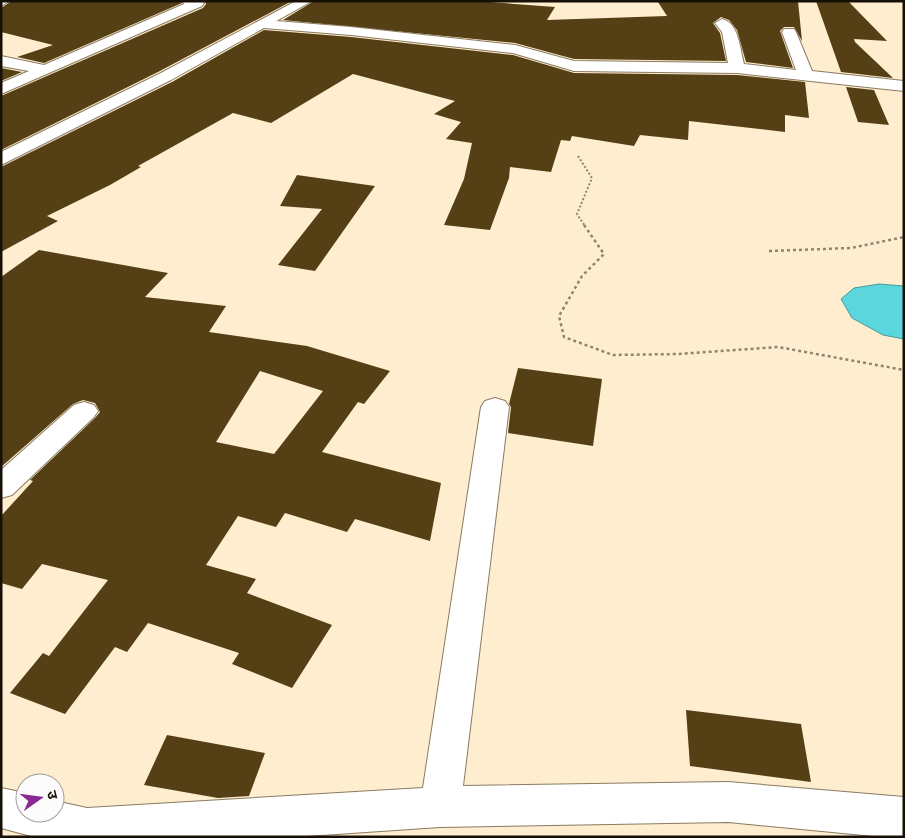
<svg xmlns="http://www.w3.org/2000/svg" width="905" height="838" font-family="Barlow,'Noto Sans Devanagari',sans-serif">
  <style>
    .water { fill: #5cd6dd; stroke: #479b9c }
    .building { fill: #554016; fill-rule: evenodd }
    .lines { fill: none; stroke-linecap: round; stroke-linejoin: round }
    .street-casing { stroke: #8a7b60; stroke-width: 2 }
    .secondary-casing { stroke: #8a7b60; stroke-width: 2 }
    .path-far1 { stroke: #918571; stroke-width: 2; stroke-dasharray: 2 2; stroke-linecap: butt }
    .path { stroke: #918571; stroke-width: 2.5; stroke-dasharray: 3 3; stroke-linecap: butt }
    .street { fill: #fff; fill-rule: evenodd }
    .secondary { fill: #fff; fill-rule: evenodd }
  </style>
  <rect width="100%" height="100%" fill="#feedcf"/>
  <path class="water" d="M 879,284 L 904,286 L 904,339 L 883,335 L 852,318 L 841,299 L 854,288 Z"/>
  <path class="building" d="M 12,1 L 181,1 L 182,3 L 44,63 L 17,57 L 53,45 L 1,32 L 1,8 Z
    M 205,1 L 292,1 L 158,72 L 1,150 L 1,96 L 203,8 L 206,4 Z
    M 314,1 L 476,1 L 555,7 L 547,20 L 667,16 L 658,2 L 798,1 L 802,41 L 794,27 L 784,27 L 780,31 L 793,68 L 746,62 L 737,30 L 729,20 L 721,17 L 713,23 L 720,33 L 726,61 L 574,59 L 515,43 L 283,20 Z
    M 816,1 L 848,1 L 887,41 L 854,39 L 855,42 L 893,78 L 841,72 Z
    M 264,30 L 351,37 L 513,55 L 574,73 L 737,75 L 805,82 L 809,118 L 785,115 L 785,132 L 689,121 L 688,140 L 640,135 L 634,146 L 572,136 L 570,141 L 561,140 L 551,172 L 510,167 L 509,178 L 490,230 L 444,225 L 464,179 L 472,143 L 446,139 L 461,122 L 434,114 L 455,101 L 353,74 L 271,123 L 233,113 L 138,166 L 141,167 L 110,185 L 47,216 L 58,221 L 1,252 L 1,167 L 172,82 Z
    M 1,68 L 22,72 L 1,81 Z
    M 846,87 L 874,90 L 889,125 L 858,122 Z
    M 297,175 L 375,186 L 315,271 L 278,265 L 322,209 L 280,206 Z
    M 39,250 L 168,273 L 145,297 L 226,306 L 209,332 L 307,346 L 390,371 L 364,404 L 358,402 L 322,452 L 441,483 L 430,541 L 355,519 L 347,532 L 285,513 L 276,527 L 238,516 L 206,565 L 256,579 L 247,593 L 332,625 L 292,688 L 232,664 L 239,653 L 148,623 L 127,652 L 115,647 L 65,714 L 10,693 L 43,653 L 49,656 L 108,580 L 42,564 L 22,589 L 1,583 L 1,516 L 33,481 L 30,480 L 95,418 L 100,412 L 95,403 L 83,400 L 73,404 L 1,467 L 1,277 ZM 260,371 L 323,391 L 274,454 L 216,442 Z
    M 518,368 L 602,379 L 593,446 L 508,433 L 511,407 L 509,404 Z
    M 686,710 L 801,724 L 811,782 L 690,766 Z
    M 167,735 L 265,753 L 249,796 L 218,798 L 144,785 Z"/>
  <g class="lines">
    <g class="street-casing">
      <path id="street" d="M 1,1 L 10,1 L 1,6 Z
        M 183,1 L 202,1 L 204,3 L 202,6 L 1,94 L 1,83 L 29,71 L 1,66 L 1,56 L 44,65 L 184,4 Z
        M 722,19 C 739,23 740,49 744,64 L 796,70 L 782,32 L 784,29 L 794,29 L 796,32 L 812,71 L 904,81 L 904,91 L 737,73 L 574,71 L 513,53 L 351,35 L 264,28 L 257,24 L 264,20 L 351,27 L 515,45 L 574,61 L 728,63 L 722,32 L 715,23 Z
        M 495,398 L 505,401 L 509,407 L 463,786 L 728,782 L 904,797 L 904,837 L 884,837 L 728,822 L 440,827 L 292,837 L 35,837 L 1,828 L 1,788 L 25,793 L 25,813 L 55,813 L 55,801 L 87,808 L 423,788 L 481,407 L 485,401 Z
        M 84,402 L 94,405 L 98,411 L 94,417 L 12,495 L 1,498 L 1,470 L 74,405 Z"/>
    </g>
    <g class="secondary-casing">
      <path id="secondary" d="M 296,1 L 312,1 L 171,80 L 1,165 L 1,152 L 159,74 Z"/>
    </g>
    <path class="path-far1" d="M 578,156 L 592,178 L 577,214 L 585,226"/>
    <path class="path" d="M 584,225 L 604,254 L 582,276 L 559,316 L 564,337 L 613,355 L 678,354 L 778,347 L 904,370
      M 769,251 L 851,248 L 904,237"/>
    <use href="#street" class="street"/>
    <use href="#secondary" class="secondary"/>
  </g>
  <rect width="905" height="838" fill="none" stroke="#161006" stroke-width="5"/>
  <g transform="translate(40 798) rotate(76)"><circle r="24" fill="#fcfcfc" stroke="#a09e9a"/>
  <path d="M0-4L9 19L0 12L-9 19Z" fill="#8a2991"/>
  <text y="-8" font-size="14" font-weight="bold" text-anchor="middle" fill="#161006">उ</text>
  </g>
</svg>
